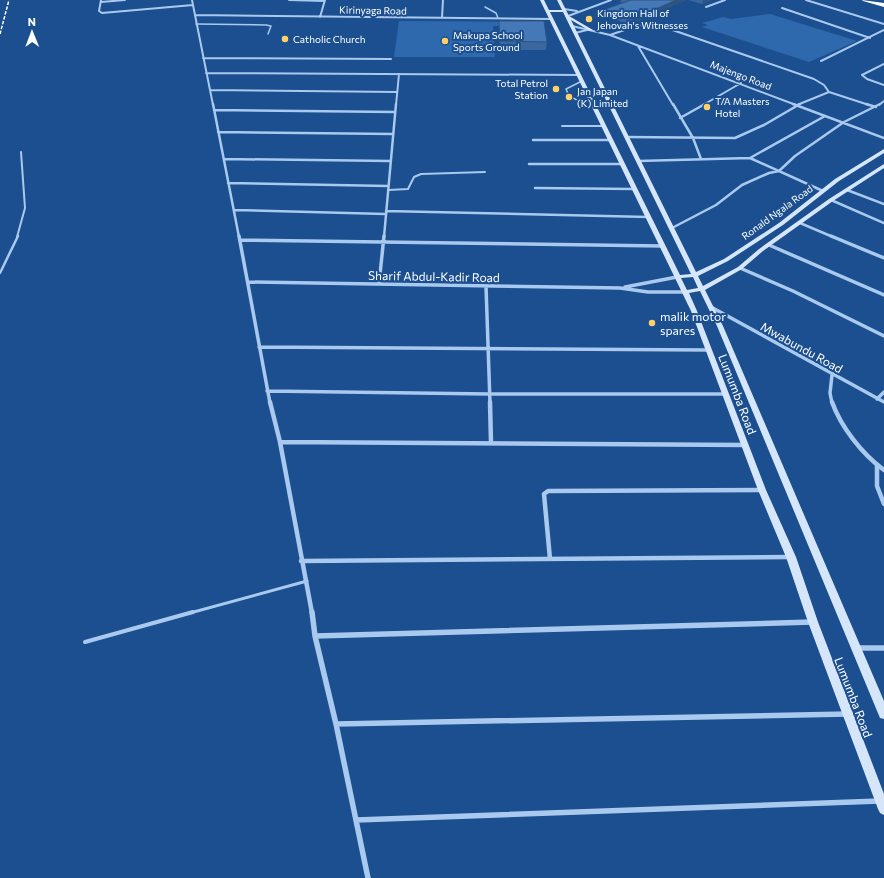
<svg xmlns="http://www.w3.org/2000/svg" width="884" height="878" font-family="Commissioner,sans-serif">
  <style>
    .green { fill: #2e69ad }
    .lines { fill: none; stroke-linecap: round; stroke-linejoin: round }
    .lane-far4 { stroke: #a9c9ee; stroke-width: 1.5 }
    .lane-far3 { stroke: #a9c9ee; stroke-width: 2 }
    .lane-far2 { stroke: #a9c9ee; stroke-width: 2.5 }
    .lane-far1 { stroke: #a9c9ee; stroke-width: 3 }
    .lane { stroke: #a9c9ee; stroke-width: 4 }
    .street-far4 { stroke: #a9c9ee; stroke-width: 2 }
    .street-far3 { stroke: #a9c9ee; stroke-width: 2.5 }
    .street-far2 { stroke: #a9c9ee; stroke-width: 3.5 }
    .street-far1 { stroke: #a9c9ee; stroke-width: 4.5 }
    .street { stroke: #a9c9ee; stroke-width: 5.5 }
    .secondary { fill: #d6e6fa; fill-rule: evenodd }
    .highway { fill: #fff; fill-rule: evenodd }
    .rail { stroke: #fff; stroke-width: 1.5; stroke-dasharray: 3.5 1.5; stroke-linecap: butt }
    .wall { fill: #3a679d }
    .shaded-wall { fill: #305480 }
    .building { fill: #4478b7; stroke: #305480 }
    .poi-dot { fill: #ffd166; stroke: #1b4f8f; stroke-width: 1.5 }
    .labels { text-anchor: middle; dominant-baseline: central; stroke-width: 4; stroke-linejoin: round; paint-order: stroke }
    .far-street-label { font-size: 10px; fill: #fff; stroke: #1b4f8f }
    .far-poi-label { font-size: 10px; fill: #fff; stroke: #1b4f8f; text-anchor: start }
    .street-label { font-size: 12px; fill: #fff; stroke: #1b4f8f }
    .poi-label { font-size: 12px; fill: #fff; stroke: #1b4f8f; text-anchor: start }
  </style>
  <rect width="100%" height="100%" fill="#1b4f8f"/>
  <path class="green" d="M 770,14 L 857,41 L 809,62 L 702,27 L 708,25 L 702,23 L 723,17 L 731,19 Z
    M 399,21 L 539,22 L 540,26 L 493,26 L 495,57 L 394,57 Z"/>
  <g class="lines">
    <path class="lane-far4" d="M 485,7 L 496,13 L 498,18
      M 196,24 L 266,25 L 271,26 L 268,34
      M 582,81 L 566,89 L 569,96 L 577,100 L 592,102"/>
    <path class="lane-far3" d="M 562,126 L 604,126
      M 388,190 L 408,189 L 414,177 L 421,174 L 485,172
      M 17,237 L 25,208 L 21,152"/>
    <path class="lane-far2" d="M 0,273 L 18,236"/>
    <path class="lane-far1" d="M 190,613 L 307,581"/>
    <path class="lane" d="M 85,642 L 193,612"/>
    <path class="street-far4" d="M 101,0 L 99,11 L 102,13 L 193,5
      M 192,0 L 213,105
      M 289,0 L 324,1
      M 806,0 L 884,24
      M 101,2 L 125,0
      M 706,7 L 725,0
      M 782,8 L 870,38
      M 564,9 L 577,11
      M 195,15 L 551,19
      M 568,16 L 611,0
      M 320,17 L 325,0
      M 442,18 L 443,0
      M 572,26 L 610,35 L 796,105
      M 575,33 L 587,30
      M 610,35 L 639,25 L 661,26 L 814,79 L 824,85 L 829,92 L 797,105
      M 638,46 L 673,105
      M 203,58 L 391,59
      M 821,61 L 884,30
      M 884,64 L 862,75 L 867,79 L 884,85
      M 206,73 L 579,75
      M 210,90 L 397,92
      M 829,92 L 869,105
      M 396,105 L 399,74
      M 703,105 L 741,83
      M 879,105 L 884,101"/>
    <path class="street-far3" d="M 213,104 L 239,237
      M 673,104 L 693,138 L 701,159
      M 793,104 L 884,138
      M 866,104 L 876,107
      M 214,110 L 395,112
      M 680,118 L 705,104
      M 218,132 L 393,134
      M 627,137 L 735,138 L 764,125 L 800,104
      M 533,140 L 611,140
      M 750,158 L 825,116
      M 224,159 L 390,161
      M 638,161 L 750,158 L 823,191
      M 529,164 L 622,164
      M 228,183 L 388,186
      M 535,188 L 634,189
      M 847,190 L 884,204
      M 831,200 L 884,223
      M 234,210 L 385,214
      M 386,211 L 648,217
      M 800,223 L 833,237
      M 672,228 L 716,205 L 742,185 L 769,173 L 779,171 L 795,156 L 844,122 L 880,104
      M 384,237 L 396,104"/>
    <path class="street-far2" d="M 239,236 L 270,403
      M 831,236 L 884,258
      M 240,240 L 662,246
      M 769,245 L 884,295
      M 740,268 L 793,291 L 884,336
      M 248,282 L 620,288 L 648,292 L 685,292
      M 379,284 L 384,236
      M 486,286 L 490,403
      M 625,287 L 677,277
      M 711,307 L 884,402
      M 259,347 L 708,350
      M 832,375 L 830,393 L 832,403
      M 267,391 L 489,394 L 725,394
      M 877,399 L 884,392"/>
    <path class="street-far1" d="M 270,402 L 280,442 L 312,613
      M 490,402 L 491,443
      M 832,402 C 841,427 862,454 884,470
      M 280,442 L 745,445
      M 877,466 L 877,486 L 884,504
      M 550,559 L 544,494 L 548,491 L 762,490
      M 301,561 L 790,557"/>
    <path class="street" d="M 312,612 L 315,636 L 336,724 L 368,878
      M 315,636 L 813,622
      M 857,648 L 884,648
      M 336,724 L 848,714
      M 356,820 L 880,801"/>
    <path class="secondary" d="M 540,0 L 544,0 L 549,10 L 562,10 L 557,0 L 561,0 L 569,16 L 593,30 L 590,31 L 571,20 L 696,272 L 724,259 L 779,223 L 835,179 L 884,149 L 884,153 L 839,181 L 783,225 L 728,261 L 698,276 L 703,286 L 738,267 L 759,249 L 829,199 L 884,164 L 884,168 L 833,201 L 763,251 L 742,269 L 705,290 L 723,326 L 884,701 L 884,719 L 880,718 L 717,326 L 700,291 L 689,293 L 697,311 L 766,490 L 796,557 L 818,622 L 884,794 L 884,815 L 880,813 L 878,809 L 808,622 L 786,557 L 758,490 L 691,311 ZM 550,12 L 563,12 L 691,274 L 680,275 ZM 693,277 L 698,288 L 687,290 L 681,278 Z"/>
    <path class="highway" d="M 862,0 L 884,3 L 884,7 L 863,1 Z"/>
    <path class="rail" d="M 0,34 L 9,0"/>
  </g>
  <path class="wall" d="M 621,0 L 686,0 L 630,25 L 603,15 L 603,10 L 623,3 L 620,2 Z
    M 688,0 L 712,0 L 702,4 Z
    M 499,21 L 547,42 L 546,50 L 500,50 L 499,29 Z"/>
  <path class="shaded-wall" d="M 676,0 L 686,0 L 630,25 L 631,20 Z
    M 703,0 L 712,0 L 702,4 Z"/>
  <path class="building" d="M 631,0 L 676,0 L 631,20 L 603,10 Z
    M 499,21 L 544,21 L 547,42 L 500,41 Z"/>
  <g class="poi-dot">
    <circle cx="589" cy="19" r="4"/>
    <circle cx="285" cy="39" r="4"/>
    <circle cx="445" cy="41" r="4"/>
    <circle cx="556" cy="89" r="4"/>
    <circle cx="569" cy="97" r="4"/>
    <circle cx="707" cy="107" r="4"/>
    <circle cx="652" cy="323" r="4"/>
  </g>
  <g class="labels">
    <g class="far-street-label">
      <text transform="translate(373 10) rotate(1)">Kirinyaga Road</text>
      <text transform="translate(741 75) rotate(21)">Majengo Road</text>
      <text transform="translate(777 212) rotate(-36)">Ronald Ngala Road</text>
    </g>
    <g class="far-poi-label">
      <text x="597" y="13">Kingdom Hall of<tspan x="597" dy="12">Jehovah's Witnesses</tspan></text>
      <text x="453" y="35">Makupa School<tspan x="453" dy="12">Sports Ground</tspan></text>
      <text x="293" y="39">Catholic Church</text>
      <text x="548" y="83" text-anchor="end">Total Petrol<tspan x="548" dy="12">Station</tspan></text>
      <text x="577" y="91">Jan Japan<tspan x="577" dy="12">(K) Limited</tspan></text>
      <text x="715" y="101">T/A Masters<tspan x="715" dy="12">Hotel</tspan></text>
    </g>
    <g class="street-label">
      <text transform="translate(434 276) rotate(1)">Sharif Abdul-Kadir Road</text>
      <text transform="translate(802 347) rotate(29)">Mwabundu Road</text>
      <text transform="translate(738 394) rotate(69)">Lumumba Road</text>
      <text transform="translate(854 697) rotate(69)">Lumumba Road</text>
    </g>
    <g class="poi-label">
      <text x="660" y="316">malik motor<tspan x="660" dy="14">spares</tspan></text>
    </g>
  </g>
  <g transform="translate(32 32) rotate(359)" stroke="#1b4f8f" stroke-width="3" paint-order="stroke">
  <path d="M0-3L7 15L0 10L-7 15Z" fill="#ffffff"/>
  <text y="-6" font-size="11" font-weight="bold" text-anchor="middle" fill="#ffffff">N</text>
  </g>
</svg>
